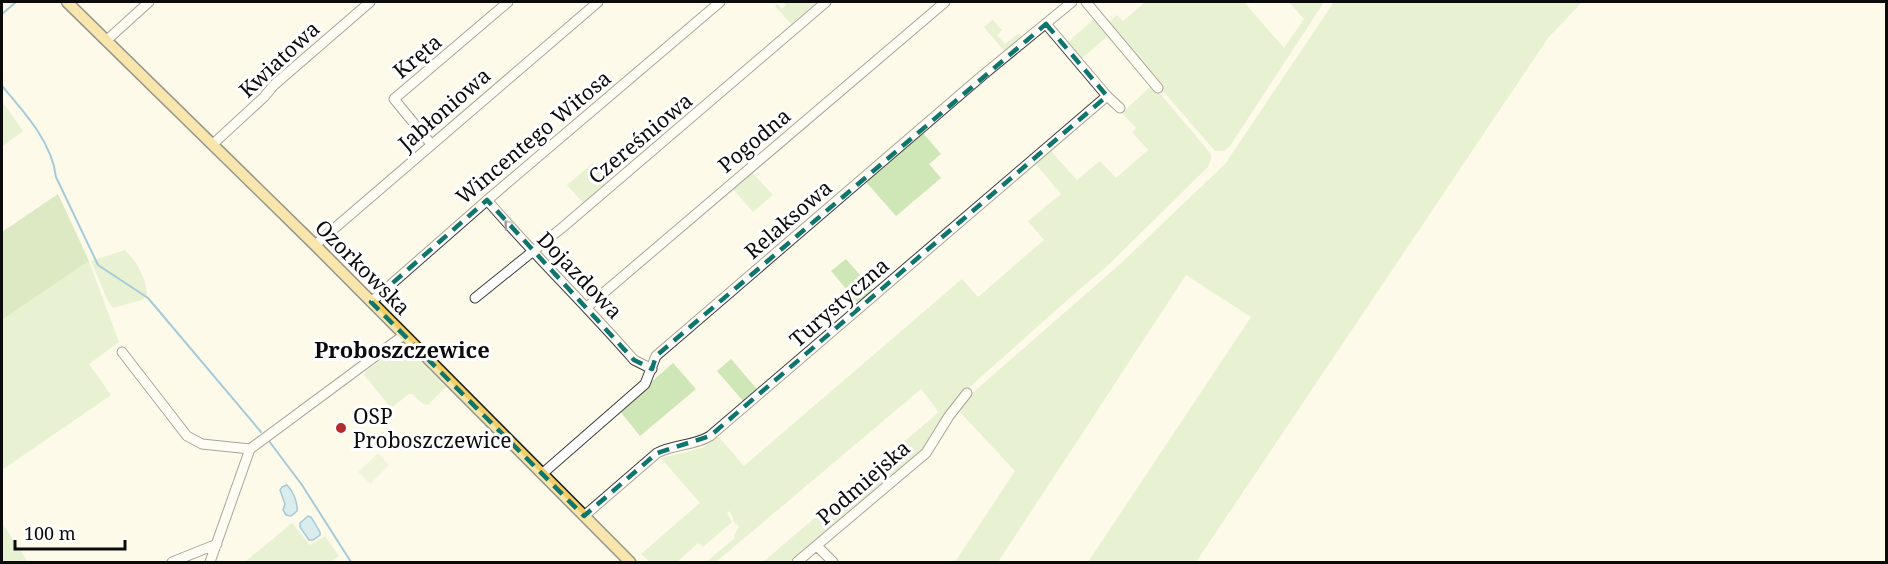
<svg xmlns="http://www.w3.org/2000/svg" width="1888" height="564" font-family="'Noto Serif',serif">
  <style>
    .green { fill: #cfe6b6 }
    .forest { fill: #b4d696 }
    .pitch { fill: #e1eec7 }
    .water { fill: #b1dbf3; stroke: #3b91c6; stroke-width: 1.5 }
    .lines { fill: none; stroke-linecap: round; stroke-linejoin: round }
    .stream { stroke: #3b91c6; stroke-width: 2 }
    .minor-casing { stroke: #3e3e3e; stroke-width: 11 }
    .major-casing { stroke: #1c1c1c; stroke-width: 13 }
    .minor { stroke: #fff; stroke-width: 9 }
    .major { stroke: #f2ce65; stroke-width: 10 }
    .oneway { stroke: #9d9d9d }
    .marked { fill: none; stroke: #0f766e; stroke-width: 4.5; stroke-dasharray: 12 8; stroke-linejoin: round }
    .poi-dot { fill: #b32a33; stroke: #fff; stroke-width: 2 }
    .labels { text-anchor: middle; dominant-baseline: central; stroke-width: 6; stroke-linejoin: round; paint-order: stroke }
    .street-label { font-size: 21px; fill: #0b0b0b; stroke: #fff }
    .poi-label { font-size: 21px; fill: #0b0b0b; stroke: #fff; text-anchor: start }
    .neighbourhood-label { font-size: 22px; font-weight: bold; fill: #0b0b0b; stroke: #fff }
  </style>
  <rect width="100%" height="100%" fill="#fefaea"/>
  <path class="green" d="M 783,2 L 815,2 L 816,3 L 791,24 L 775,6 L 777,4 L 782,9 L 786,5 Z
    M 1145,2 L 1244,2 L 1284,48 L 1304,19 L 1289,2 L 1324,2 L 1230,146 L 1224,151 L 1215,151 L 1163,91 L 1108,23 L 1117,15 L 1123,21 Z
    M 1334,2 L 1582,2 L 1548,38 L 1196,562 L 1088,562 L 1251,317 L 1186,275 L 998,562 L 955,562 L 1015,471 L 959,411 L 969,396 L 1118,266 L 1225,164 Z
    M 993,20 L 1002,30 L 997,35 L 1005,44 L 1019,33 L 1022,37 L 1005,52 L 984,27 Z
    M 1093,20 L 1099,21 L 1211,154 L 1211,159 L 1208,167 L 1106,267 L 1073,295 L 965,391 L 946,414 L 922,450 L 789,562 L 763,562 L 939,412 L 921,389 L 716,562 L 706,562 L 735,538 L 734,535 L 739,527 L 734,522 L 730,511 L 727,513 L 732,522 L 703,547 L 698,543 L 677,562 L 650,562 L 641,554 L 700,503 L 661,458 L 702,448 L 718,436 L 744,466 L 962,279 L 978,297 L 1044,240 L 1028,221 L 1061,194 L 1035,163 L 1050,150 L 1077,180 L 1100,161 L 1116,178 L 1148,150 L 1132,132 L 1136,128 L 1122,113 L 1151,86 L 1107,37 L 1082,58 L 1068,42 Z
    M 2,101 L 23,131 L 2,147 Z
    M 923,133 L 941,154 L 929,164 L 941,178 L 896,216 L 866,182 Z
    M 593,163 L 609,181 L 583,203 L 567,185 Z
    M 751,171 L 773,195 L 753,212 L 732,188 Z
    M 125,250 C 137,262 146,277 147,295 L 142,300 L 113,308 L 107,299 L 91,261 Z
    M 846,259 L 873,290 L 858,303 L 831,271 Z
    M 89,261 L 119,342 L 89,364 L 111,395 L 2,470 L 2,320 Z
    M 403,344 L 446,387 L 428,405 L 423,404 L 412,394 L 409,394 L 391,408 L 364,375 L 366,371 Z
    M 731,359 L 757,389 L 743,401 L 717,371 Z
    M 673,363 L 696,389 L 640,436 L 619,410 Z
    M 2,523 L 28,562 L 2,562 Z
    M 292,523 L 310,545 L 325,536 L 339,556 L 330,562 L 245,562 Z"/>
  <path class="forest" d="M 58,194 L 89,261 L 2,320 L 2,232 Z"/>
  <path class="pitch" d="M 378,453 L 389,465 L 370,484 L 358,472 Z"/>
  <path class="water" d="M 287,485 C 293,491 298,503 297,511 L 291,516 L 286,515 L 283,510 L 285,504 L 280,490 L 282,487 Z
    M 308,516 L 311,517 L 320,532 L 320,535 L 313,540 L 309,540 L 300,527 L 300,523 Z"/>
  <g class="lines">
    <path class="stream" d="M 2,14 L 16,2
      M 2,86 C 24,112 52,142 56,177 L 98,265 L 148,298 L 261,432
      M 269,441 L 302,485 L 351,562"/>
    <g class="minor-casing">
      <path id="minor" d="M 1086,2 L 1158,88
        M 1046,24 L 1107,96 L 1120,108
        M 107,40 L 149,2
        M 213,144 L 264,97 L 274,85 L 370,2
        M 431,144 L 394,99 L 508,2
        M 487,200 C 534,255 586,305 634,360 L 652,369
        M 315,245 L 598,2
        M 475,298 L 563,227 L 826,2
        M 371,302 L 492,196 L 720,2
        M 587,307 L 945,2
        M 122,352 L 187,436 L 202,444 L 250,449
        M 542,474 L 645,384 L 656,356 L 983,75 L 1072,2
        M 584,516 L 657,453 C 674,444 694,446 710,436 L 1107,96
        M 817,546 L 833,562
        M 172,562 L 217,544
        M 210,562 L 250,449 L 404,335
        M 797,562 L 926,453 L 949,416 L 967,393"/>
    </g>
    <g class="major-casing">
      <path id="major" d="M 67,2 L 315,245 L 630,562"/>
    </g>
    <use href="#minor" class="minor"/>
    <use href="#major" class="major"/>
  </g>
  <defs><path id="oneway-chevron" d="M-2-3.5L2.5 0L-2 3.5" fill="none" stroke-width="1.6" stroke-linecap="round" stroke-linejoin="round" transform="scale(1.5)"/></defs>
  <use class="oneway" href="#oneway-chevron" transform="translate(508 224) rotate(-131)"/>
  <path d="M0 0H1888V564H0ZM 1046,24 L 1107,96 L 710,436 L 657,453 L 584,516 L 371,302 L 487,200 L 634,360 L 652,369 L 656,356 Z" fill="#fefaea" fill-opacity=".55" fill-rule="evenodd"/>
  <path class="marked" d="M 1046,24 L 1107,96 L 710,436 L 657,453 L 584,516 L 371,302 L 487,200 L 634,360 L 652,369 L 656,356 Z"/>
  <circle class="poi-dot" cx="341" cy="428" r="6"/>
  <g class="labels">
    <g class="street-label">
      <text transform="translate(417 56) rotate(-40)">Kręta</text>
      <text transform="translate(279 59) rotate(-43)">Kwiatowa</text>
      <text transform="translate(444 109) rotate(-41)">Jabłoniowa</text>
      <text transform="translate(533 137) rotate(-40)">Wincentego Witosa</text>
      <text transform="translate(640 138) rotate(-40)">Czereśniowa</text>
      <text transform="translate(754 140) rotate(-40)">Pogodna</text>
      <text transform="translate(788 219) rotate(-41)">Relaksowa</text>
      <text transform="translate(363 267) rotate(45)">Ozorkowska</text>
      <text transform="translate(580 275) rotate(46)">Dojazdowa</text>
      <text transform="translate(839 302) rotate(-41)">Turystyczna</text>
      <text transform="translate(863 482) rotate(-41)">Podmiejska</text>
    </g>
    <g class="poi-label">
      <text x="353" y="416">OSP<tspan x="353" dy="24">Proboszczewice</tspan></text>
    </g>
    <g class="neighbourhood-label">
      <text x="402" y="349">Proboszczewice</text>
    </g>
  </g>
  <rect width="1888" height="564" fill="none" stroke="#0b0b0b" stroke-width="6"/>
  <path d="M15 540v9h110v-9" fill="none" stroke="#0b0b0b" stroke-width="3"/>
  <text x="24" y="540" font-size="18" fill="#0b0b0b" stroke="#ffffff" stroke-width="4.5" paint-order="stroke">100 m</text>
</svg>
